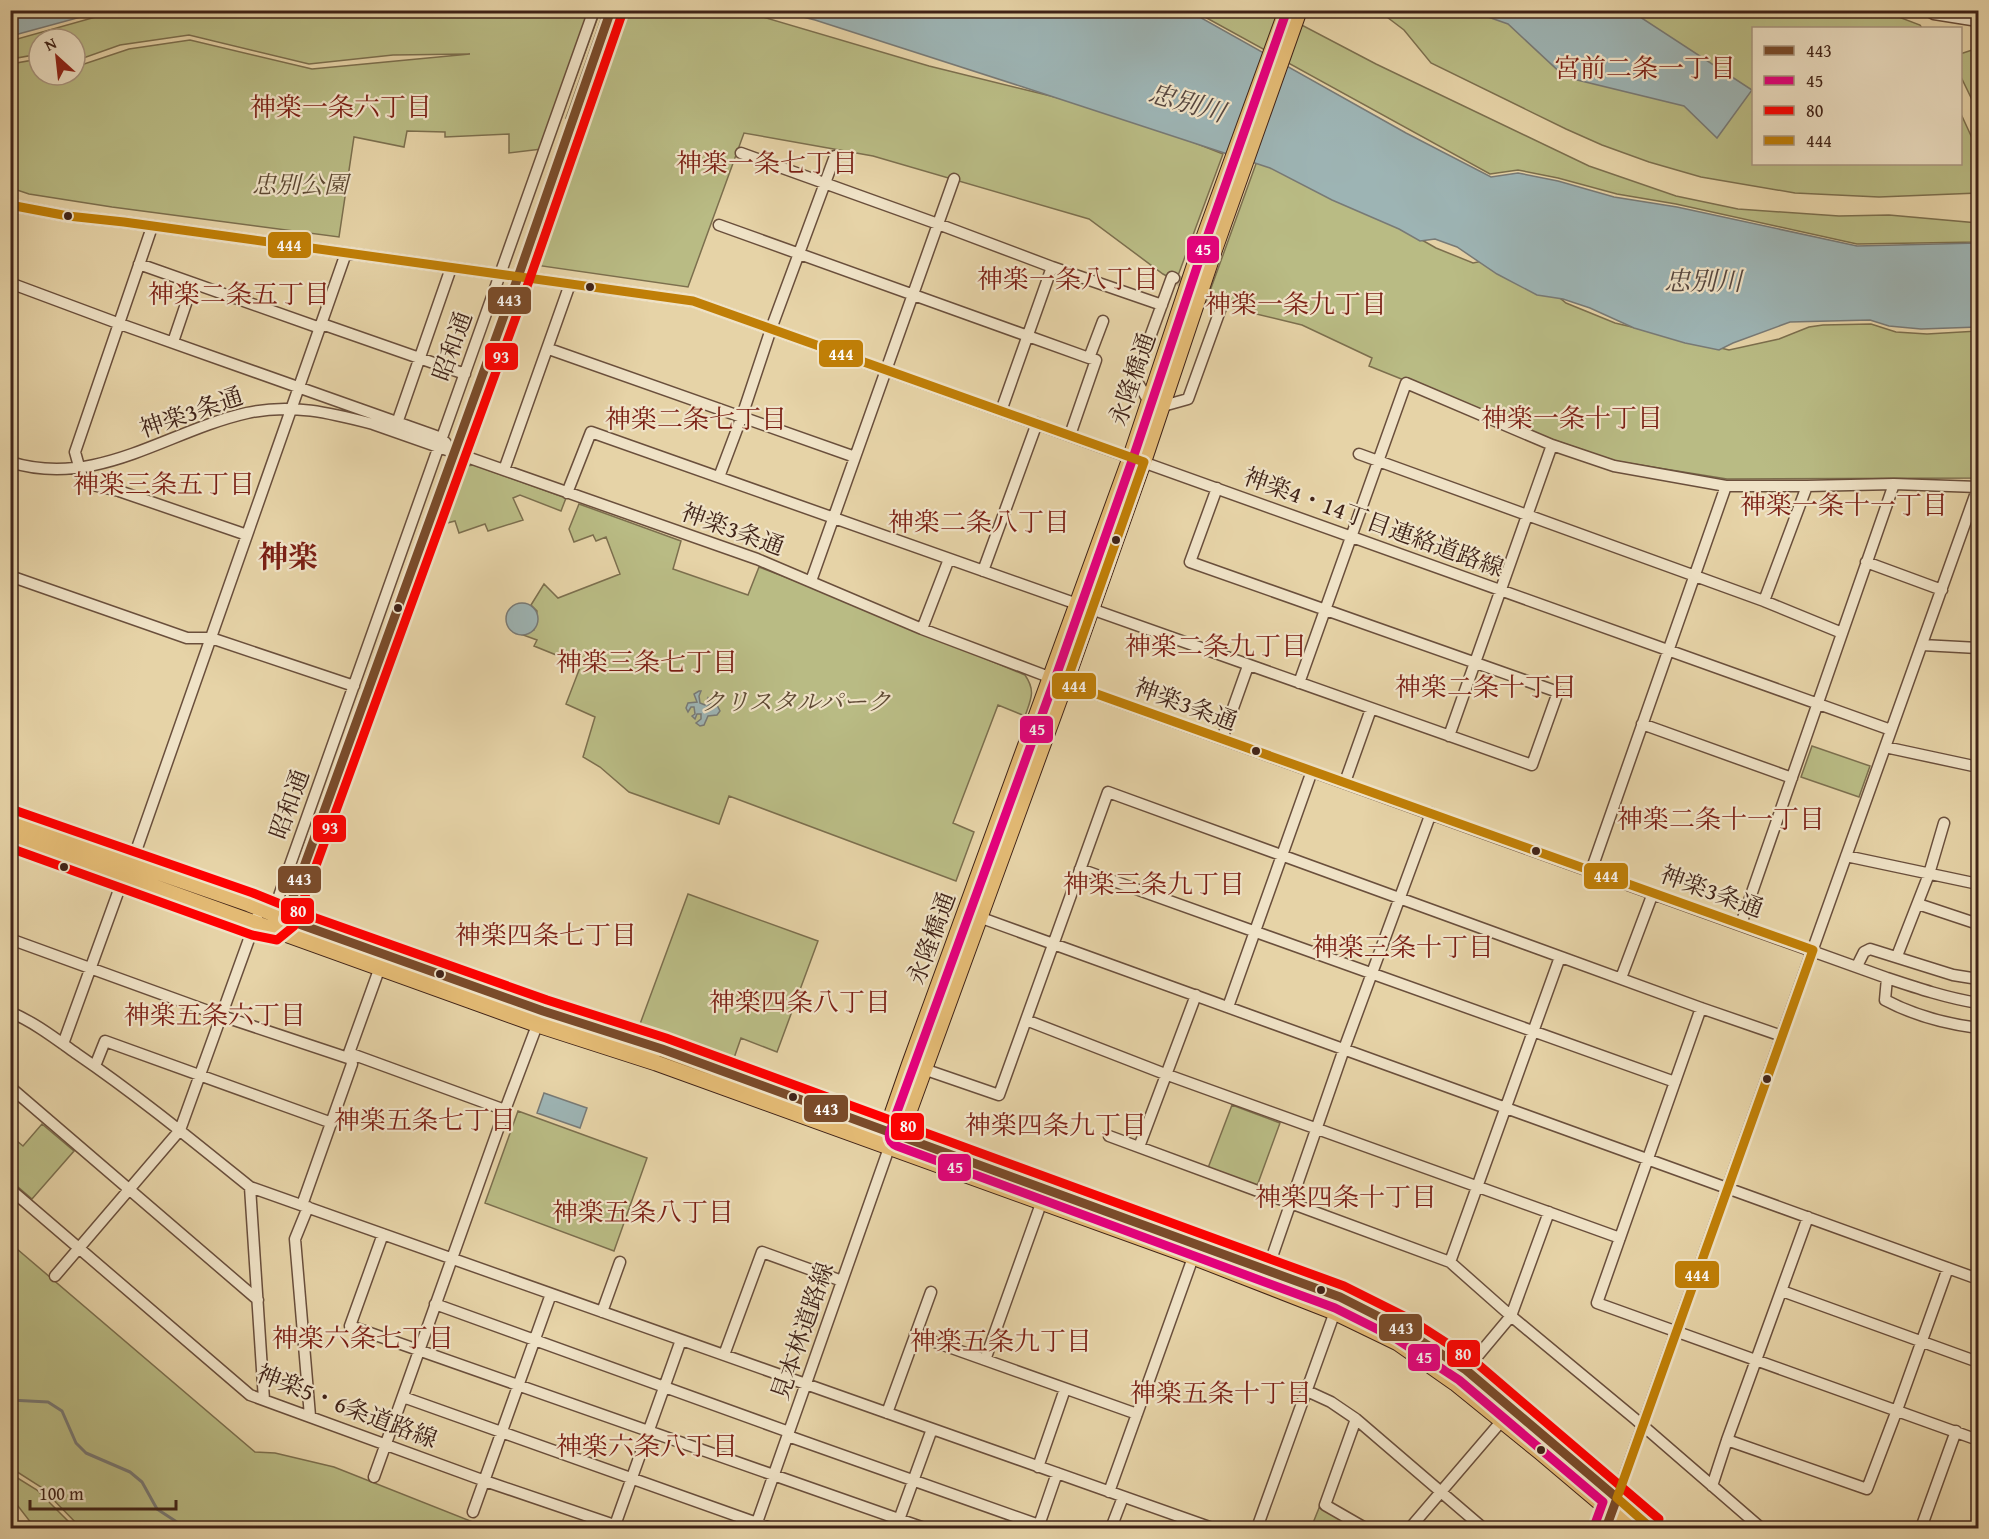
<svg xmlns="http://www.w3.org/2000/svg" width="1989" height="1539" font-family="'Gentium Book Plus','Noto Serif JP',serif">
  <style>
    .green { fill: #b9bb84; stroke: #7c6f4e; stroke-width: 1.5 }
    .water { fill: #9db4b4; stroke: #787a76; stroke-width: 1.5 }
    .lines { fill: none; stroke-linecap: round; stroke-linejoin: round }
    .stream { stroke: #787a76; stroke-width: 3 }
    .minor-tunnel { stroke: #c5b08a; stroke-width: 10; stroke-dasharray: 10 5; stroke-linecap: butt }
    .minor-casing { stroke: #6a4f3c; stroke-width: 13 }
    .major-casing { stroke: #402318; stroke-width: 16 }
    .highway-casing { stroke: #402318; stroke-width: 17 }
    .minor { stroke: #efe2c6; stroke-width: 10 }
    .major { stroke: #e3ba74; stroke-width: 14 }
    .highway { stroke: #e3ba74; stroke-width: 15 }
    .bus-1-casing { stroke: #efe2c6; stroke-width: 14 }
    .bus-2-casing { stroke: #efe2c6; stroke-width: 14 }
    .bus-3-casing { stroke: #efe2c6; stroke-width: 14 }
    .bus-4-casing { stroke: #efe2c6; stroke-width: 14 }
    .bus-5-casing { stroke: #efe2c6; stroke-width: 14 }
    .bus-1 { stroke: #7a4b2a; stroke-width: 9 }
    .bus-2 { stroke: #e5007d; stroke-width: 9 }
    .bus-3 { stroke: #f00; stroke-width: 9 }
    .bus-4 { stroke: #c07f07; stroke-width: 9 }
    .bus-5 { stroke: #f00; stroke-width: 9 }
    .bus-dot { fill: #402318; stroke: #efe2c6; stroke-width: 2 }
    .labels { text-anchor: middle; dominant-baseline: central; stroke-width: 4.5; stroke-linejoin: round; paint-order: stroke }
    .park-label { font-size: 24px; font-style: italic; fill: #5e4933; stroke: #efe2c6 }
    .street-label { font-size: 24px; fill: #402318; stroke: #efe2c6 }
    .neighbourhood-label { font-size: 26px; fill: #7a1f14; stroke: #efe2c6 }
    .water-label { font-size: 26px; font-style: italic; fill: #57473f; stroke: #efe2c6 }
    .district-label { font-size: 30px; font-weight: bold; fill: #7a1f14; stroke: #efe2c6 }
    .line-badge { stroke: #efe2c6; stroke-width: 2 }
    .badge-label { font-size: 16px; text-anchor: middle; font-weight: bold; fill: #fff }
  </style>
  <rect width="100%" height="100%" fill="#e6d3a7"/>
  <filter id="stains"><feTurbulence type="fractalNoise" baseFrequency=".00333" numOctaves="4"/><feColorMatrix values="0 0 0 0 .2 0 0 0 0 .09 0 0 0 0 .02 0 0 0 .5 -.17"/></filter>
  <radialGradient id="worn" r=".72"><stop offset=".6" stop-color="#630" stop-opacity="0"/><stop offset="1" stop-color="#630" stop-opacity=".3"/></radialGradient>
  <path class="green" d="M 259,10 L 600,11 L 550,148 L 509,153 L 509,134 L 445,137 L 445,132 L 407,131 L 404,147 L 354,137 L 339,237 L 112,207 L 29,194 L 11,188 L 11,64 L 39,59 L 39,75 L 75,75 L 75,67 L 129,49 L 190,40 L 312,69 L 470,54 L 393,55 L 309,64 L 189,35 L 120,45 L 75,61 L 75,39 L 39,39 L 39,54 L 11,59 L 10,41 L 117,11 L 185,11 L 218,17 L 247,17 Z
    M 739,10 L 929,66 L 1059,98 L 1155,127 L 1223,154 L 1176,281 L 1163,274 L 1089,219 L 873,156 L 744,133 L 688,287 L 535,265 L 586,120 L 566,118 L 604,11 Z
    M 1194,11 L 1275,11 L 1376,64 L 1589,166 L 1676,196 L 1738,209 L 1839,216 L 1889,215 L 1978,223 L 1978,242 L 1857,244 L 1676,204 L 1617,194 L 1558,178 L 1518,170 L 1490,174 Z
    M 1379,11 L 1883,11 L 1920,25 L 1922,28 L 1754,28 L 1754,164 L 1960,164 L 1961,114 L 1978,151 L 1978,193 L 1879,197 L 1795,193 L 1701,177 L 1649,162 L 1602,145 L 1566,129 L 1431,63 L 1404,30 Z
    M 1975,49 L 1978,49 L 1978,112 L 1961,77 L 1960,54 Z
    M 1257,161 L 1399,227 L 1436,248 L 1473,263 L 1493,259 L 1526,270 L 1566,303 L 1615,323 L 1729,350 L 1779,339 L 1809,327 L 1823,325 L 1871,324 L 1896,332 L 1927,334 L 1978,331 L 1978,478 L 1727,479 L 1615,461 L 1551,439 L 1369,366 L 1372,358 L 1302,325 L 1206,302 Z
    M 474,465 L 566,498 L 561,511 L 520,495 L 513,498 L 523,520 L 488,531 L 485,524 L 459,533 L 455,521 L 432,527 L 451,474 L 457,467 Z
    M 579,504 L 681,541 L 673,569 L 748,595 L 759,567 L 830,594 L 1025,675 C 1036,691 1031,699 1025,716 L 998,705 L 953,823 L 974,832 L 956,881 L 729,796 L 719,824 L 629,792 L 600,767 L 583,757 L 595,717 L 566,704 L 581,665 L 534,646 L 537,640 L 523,635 L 534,630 L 537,611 L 531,605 L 544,584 L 558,598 L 620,574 L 606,537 L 596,541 L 593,535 L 574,542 L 569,529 Z
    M 1812,746 L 1870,766 L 1859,797 L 1801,777 Z
    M 688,894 L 818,941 L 777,1052 L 741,1038 L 734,1058 L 640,1024 Z
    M 1232,1105 L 1280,1123 L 1257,1186 L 1208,1168 Z
    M 518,1111 L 647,1158 L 614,1251 L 485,1203 Z
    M 42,1124 L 74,1151 L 32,1199 L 11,1181 L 11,1136 L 23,1146 Z
    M 10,1243 L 255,1452 L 275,1453 L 334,1467 L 488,1528 L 81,1528 L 41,1487 L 11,1468 Z
    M 11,1474 L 37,1490 L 75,1528 L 35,1528 L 11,1497 Z
    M 1321,1503 L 1351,1528 L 1311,1528 Z"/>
  <path class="water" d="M 11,10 L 103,10 L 103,11 L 11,36 Z
    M 779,11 L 1189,11 L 1406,133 L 1491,177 L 1518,173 L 1558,181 L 1614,197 L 1677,207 L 1857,246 L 1978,243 L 1978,327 L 1921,329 L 1889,326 L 1870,320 L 1790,322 L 1733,343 L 1719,350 L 1685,343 L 1634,328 L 1590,308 L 1563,299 L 1537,295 L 1497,274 L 1457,247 L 1435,239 L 1420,241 L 1399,229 L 1332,200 L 1270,168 L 1020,86 L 815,20 Z
    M 1471,11 L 1631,11 L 1752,90 L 1717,138 L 1684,106 L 1565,77 L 1508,24 Z
    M506 619a16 16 0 1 1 32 0a16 16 0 1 1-32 0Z
    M 699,691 L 701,691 L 699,696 L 700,703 L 705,705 L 708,698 L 711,703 L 708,706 L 717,705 L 720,711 L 717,715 L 708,716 L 704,725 L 700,726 L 696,723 L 701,719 L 701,714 L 697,714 L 695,719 L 692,716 L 695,714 L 694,707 L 691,707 L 688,712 L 686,708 L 688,703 L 697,702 L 694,694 Z
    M 544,1093 L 587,1108 L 580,1128 L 537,1113 Z"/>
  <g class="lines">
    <path class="stream" d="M 10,1400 L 48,1402 L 62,1411 L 76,1443 L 86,1453 L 130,1472 L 142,1482 L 157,1509 L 186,1528"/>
    <path class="minor-tunnel" d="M 1174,278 L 1218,303"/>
    <g class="minor-casing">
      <path id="minor" d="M 1927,10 L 1934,14 L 1978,21
        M 741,153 L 938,224 L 1052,267 L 1162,305
        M 10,205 L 68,216 L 124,222 L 693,301 L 1891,730
        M 719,225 L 1089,358 L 1103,321
        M 152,227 L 75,452 L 82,477 L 88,484 L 119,491 L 247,535
        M 139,264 L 320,328
        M 10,283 L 120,324 L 433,435 L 441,438 L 446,443
        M 322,324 L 465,374
        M 173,342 L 193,283
        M 549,349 L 855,457
        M 1149,402 L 1135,378 L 1172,277 L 1174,278
        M 1163,406 L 1188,399 L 1222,305 L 1218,303
        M 1001,411 L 1052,267
        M 397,423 L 451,268
        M 1070,435 L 1096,360 L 1089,358
        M 1359,454 L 1764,601 L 1842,633
        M 10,462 C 97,489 167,431 247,413 C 291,403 331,413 373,424 L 757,559 L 922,629 L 1049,677 L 1887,978 C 1917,988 1947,998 1978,1003
        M 504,470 L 570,284
        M 719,477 L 742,416 L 771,329 L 835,156
        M 567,493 L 591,432 L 1532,765 L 1558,692 L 1190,562 L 1217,488
        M 1866,562 L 1942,590
        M 983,571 L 1037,423
        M 10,576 L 187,638 L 211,638 L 354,686
        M 811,581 L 954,179
        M 1764,601 L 1807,486
        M 922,629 L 949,559
        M 1922,645 L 1978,648
        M 1299,683 L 1406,383 L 1552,445 L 1614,466 L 1726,486 L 1807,486 L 1894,484 L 1978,487 L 1606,1528
        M 1642,724 L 1792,778
        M 1449,736 L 1552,445
        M 1222,739 L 1248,666
        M 1885,747 L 1978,767
        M 1345,782 L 1371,709
        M 1846,856 L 1978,884
        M 1080,869 L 1675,1082
        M 1591,871 L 1726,486
        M 1918,904 L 1978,924
        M 965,912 L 1978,1279
        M 273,919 L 273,914 L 280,893 L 594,10
        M 281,922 L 285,919 L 518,277 L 611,10
        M 1741,924 L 1894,484
        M 10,939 L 222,1016 L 351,1059
        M 1897,956 L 1929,874 L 1944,823
        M 1857,966 L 1864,952 L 1870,949 L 1953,975 L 1978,979
        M 1621,978 L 1653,893
        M 1887,978 L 1885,1000 C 1913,1015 1947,1024 1978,1028
        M 1228,1007 L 1312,771
        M 1701,1008 L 1597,1303 L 1978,1440
        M 10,1012 C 34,1022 56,1039 77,1054 C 137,1095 193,1141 250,1187 L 1212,1528
        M 1026,1020 L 1165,1074 L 1620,1238
        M 63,1044 L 124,876 L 136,851 L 346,253
        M 349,1053 L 505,1110
        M 909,1064 L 999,1095 L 1108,792 L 1701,1008 L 1782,1036
        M 95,1066 L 105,1041 L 332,1123
        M 10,1087 L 258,1300
        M 1109,1136 L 1450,1262 L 1511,1316 L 1634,1418 L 1761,1528
        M 1139,1147 L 1196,995
        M 250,1187 L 264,1400
        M 10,1189 L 250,1395 L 485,1481 L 623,1528
        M 302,1205 L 352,1064 L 349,1053 L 380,967
        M 308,1207 L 295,1239 L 310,1416
        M 383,1234 L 350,1326 L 924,1528
        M 1450,1262 L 1560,957
        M 55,1276 L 180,1130 L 257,917
        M 1265,1277 L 1344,1049 L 1431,813
        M 1782,1291 L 1978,1362
        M 435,1304 L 789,1432
        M 602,1312 L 620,1262
        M 915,1335 L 1137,1414
        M 724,1355 L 762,1252 L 842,1281
        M 985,1360 L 1043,1198
        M 1455,1383 L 1511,1316 L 1549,1212
        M 1307,1391 L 1331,1402 L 1356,1419 L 1483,1528
        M 403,1397 L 771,1528
        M 887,1413 L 931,1292
        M 1356,1419 L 1325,1505 L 1365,1528
        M 788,1436 L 1039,1525
        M 1727,1440 L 1867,1489 L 1897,1410 L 1948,1268
        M 1038,1467 L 1065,1389
        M 374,1477 L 505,1110 L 539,1020
        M 1712,1486 L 1727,1440 L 1808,1217
        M 1109,1492 L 1195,1252
        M 473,1512 L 551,1294
        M 614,1528 L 681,1340
        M 755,1528 L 889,1148
        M 896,1528 L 932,1429
        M 1038,1528 L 1057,1473
        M 1111,1528 L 1123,1497
        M 1257,1528 L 1337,1306
        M 1410,1528 L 1505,1417
        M 1921,1528 L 1956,1431
        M 1978,1528 L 1978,1526"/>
    </g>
    <g class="major-casing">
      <path id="major" d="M 888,1142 L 886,1130 L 909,1064 L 1130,457 L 1201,244 L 1286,10
        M 892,1144 L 901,1135 L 1066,683 L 1144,462 L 1215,250 L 1300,10"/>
    </g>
    <g class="highway-casing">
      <path id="highway" d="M 10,821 L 249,904 L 306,927 L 543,1011 L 662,1049 L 1340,1297 L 1401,1328 L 1466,1370 L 1651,1528
        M 10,835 L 538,1025 L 656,1063 L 1193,1257 L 1334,1312 L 1398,1343 L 1455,1383 L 1540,1452 L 1630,1528"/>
    </g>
    <use href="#minor" class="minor"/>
    <use href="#major" class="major"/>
    <use href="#highway" class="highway"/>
    <g class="bus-1-casing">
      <path id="bus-1" d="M 611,10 L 518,277 L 285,919 L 543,1011 L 662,1049 L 1340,1297 L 1401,1328 L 1466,1370 L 1617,1498 L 1606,1528"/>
    </g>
    <g class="bus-2-casing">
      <path id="bus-2" d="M 1287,10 L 1204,246 L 1133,458 L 1055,679 L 890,1131 C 888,1138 890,1143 897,1146 L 1335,1308 L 1395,1338 L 1459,1380 L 1603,1502 L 1595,1524"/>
    </g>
    <g class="bus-3-casing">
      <path id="bus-3" d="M 14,810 L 253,893 L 310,916 L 547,1000 L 666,1038 L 1344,1286 L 1408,1318 L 1473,1360 L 1659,1519"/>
    </g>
    <g class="bus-4-casing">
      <path id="bus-4" d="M 10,205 L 68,216 L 124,222 L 693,301 L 1144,462 L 1066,683 L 1813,950 L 1617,1498 L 1651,1528"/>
    </g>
    <g class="bus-5-casing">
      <path id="bus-5" d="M 10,848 L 252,935 L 277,940 L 294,926 L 529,281 L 622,14"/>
    </g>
    <use href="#bus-1" class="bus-1"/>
    <use href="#bus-2" class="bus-2"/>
    <use href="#bus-3" class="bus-3"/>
    <use href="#bus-4" class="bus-4"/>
    <use href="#bus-5" class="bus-5"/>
  </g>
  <g class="bus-dot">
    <circle cx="68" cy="216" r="5"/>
    <circle cx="590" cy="287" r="5"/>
    <circle cx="1116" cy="540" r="5"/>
    <circle cx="398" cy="608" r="5"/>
    <circle cx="1256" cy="751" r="5"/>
    <circle cx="1536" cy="851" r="5"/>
    <circle cx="64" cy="867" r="5"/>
    <circle cx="440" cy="974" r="5"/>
    <circle cx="1767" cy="1079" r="5"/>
    <circle cx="793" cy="1097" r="5"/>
    <circle cx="1321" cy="1290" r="5"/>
    <circle cx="1541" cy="1450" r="5"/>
  </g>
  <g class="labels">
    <g class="park-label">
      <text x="300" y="184">忠別公園</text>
      <text x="796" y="701">クリスタルパーク</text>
    </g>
    <g class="street-label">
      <text transform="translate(452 346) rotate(-70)">昭和通</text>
      <text transform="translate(1132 379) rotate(-71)">永隆橋通</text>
      <text transform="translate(191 412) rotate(-19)">神楽3条通</text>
      <text transform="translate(1374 522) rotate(20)">神楽4・14丁目連絡道路線</text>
      <text transform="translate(733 529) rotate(20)">神楽3条通</text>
      <text transform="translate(1186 704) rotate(20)">神楽3条通</text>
      <text transform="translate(289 804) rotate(-70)">昭和通</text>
      <text transform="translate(1712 891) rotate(20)">神楽3条通</text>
      <text transform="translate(931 938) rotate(-70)">永隆橋通</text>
      <text transform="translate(802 1331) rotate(-71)">見本林道路線</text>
      <text transform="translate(347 1406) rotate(21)">神楽5・6条道路線</text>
    </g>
    <g class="neighbourhood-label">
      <text x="1645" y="67">宮前二条一丁目</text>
      <text x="341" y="106">神楽一条六丁目</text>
      <text x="767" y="162">神楽一条七丁目</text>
      <text x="1068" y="278">神楽一条八丁目</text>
      <text x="239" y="293">神楽二条五丁目</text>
      <text x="1296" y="303">神楽一条九丁目</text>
      <text x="1572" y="417">神楽一条十丁目</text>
      <text x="696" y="418">神楽二条七丁目</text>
      <text x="164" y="483">神楽三条五丁目</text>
      <text x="1844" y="504">神楽一条十一丁目</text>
      <text x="979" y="521">神楽二条八丁目</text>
      <text x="1216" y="645">神楽二条九丁目</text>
      <text x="647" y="661">神楽三条七丁目</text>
      <text x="1486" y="686">神楽二条十丁目</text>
      <text x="1721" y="818">神楽二条十一丁目</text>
      <text x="1154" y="883">神楽三条九丁目</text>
      <text x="546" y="934">神楽四条七丁目</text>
      <text x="1403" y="946">神楽三条十丁目</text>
      <text x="800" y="1001">神楽四条八丁目</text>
      <text x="215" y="1014">神楽五条六丁目</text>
      <text x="425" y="1119">神楽五条七丁目</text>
      <text x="1056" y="1124">神楽四条九丁目</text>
      <text x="1346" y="1196">神楽四条十丁目</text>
      <text x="643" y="1211">神楽五条八丁目</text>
      <text x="363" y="1337">神楽六条七丁目</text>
      <text x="1001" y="1340">神楽五条九丁目</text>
      <text x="1221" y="1392">神楽五条十丁目</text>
      <text x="647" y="1445">神楽六条八丁目</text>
    </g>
    <g class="water-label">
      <text transform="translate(1187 102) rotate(16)">忠別川</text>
      <text x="1703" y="280">忠別川</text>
    </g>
    <g class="district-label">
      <text x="288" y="556">神楽</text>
    </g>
  </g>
  <g class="line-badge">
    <rect x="267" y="231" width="45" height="28" rx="6" fill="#c07f07"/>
    <rect x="1186" y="235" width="34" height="29" rx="6" fill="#e5007d"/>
    <rect x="487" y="286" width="45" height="29" rx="6" fill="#7a4b2a"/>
    <rect x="818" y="339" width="46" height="29" rx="6" fill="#c07f07"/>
    <rect x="484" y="342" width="35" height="29" rx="6" fill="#f00"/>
    <rect x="1051" y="672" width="46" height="28" rx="6" fill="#c07f07"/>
    <rect x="1019" y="715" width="35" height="29" rx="6" fill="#e5007d"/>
    <rect x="312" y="814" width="35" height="29" rx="6" fill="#f00"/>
    <rect x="1583" y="862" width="46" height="28" rx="6" fill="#c07f07"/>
    <rect x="277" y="865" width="45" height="29" rx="6" fill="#7a4b2a"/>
    <rect x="280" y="897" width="35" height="28" rx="6" fill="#f00"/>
    <rect x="803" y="1094" width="46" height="29" rx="6" fill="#7a4b2a"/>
    <rect x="890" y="1112" width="35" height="29" rx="6" fill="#f00"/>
    <rect x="937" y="1153" width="35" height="29" rx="6" fill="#e5007d"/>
    <rect x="1674" y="1260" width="46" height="29" rx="6" fill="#c07f07"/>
    <rect x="1378" y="1313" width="45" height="29" rx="6" fill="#7a4b2a"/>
    <rect x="1446" y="1339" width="35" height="29" rx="6" fill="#f00"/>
    <rect x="1407" y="1343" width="34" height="29" rx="6" fill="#e5007d"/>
  </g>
  <g class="badge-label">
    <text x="289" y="251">444</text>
    <text x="1203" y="255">45</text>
    <text x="509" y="306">443</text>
    <text x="841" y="360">444</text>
    <text x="501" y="363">93</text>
    <text x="1074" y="692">444</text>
    <text x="1037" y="735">45</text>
    <text x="330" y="834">93</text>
    <text x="1606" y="882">444</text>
    <text x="299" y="885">443</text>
    <text x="298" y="917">80</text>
    <text x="826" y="1115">443</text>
    <text x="908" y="1132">80</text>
    <text x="955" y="1173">45</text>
    <text x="1697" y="1281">444</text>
    <text x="1401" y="1334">443</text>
    <text x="1463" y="1360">80</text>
    <text x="1424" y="1363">45</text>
  </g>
  <rect width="1989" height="1539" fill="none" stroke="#e6d3a7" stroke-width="36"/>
  <rect x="12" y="12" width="1965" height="1515" fill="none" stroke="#402318" stroke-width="3"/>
  <rect x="18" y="18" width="1953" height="1503" fill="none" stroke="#402318" stroke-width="1.5"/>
  <rect x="1752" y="27" width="210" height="138" fill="#efe2c6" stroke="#a99680" stroke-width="1.5"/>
  <rect x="1764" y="46" width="30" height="9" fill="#7a4b2a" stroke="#a99680" stroke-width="1.5"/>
  <text x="1806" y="57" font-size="18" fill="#402318">443</text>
  <rect x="1764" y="76" width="30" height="9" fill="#e5007d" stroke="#a99680" stroke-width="1.5"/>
  <text x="1806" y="87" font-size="18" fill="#402318">45</text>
  <rect x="1764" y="106" width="30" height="9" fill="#ff0000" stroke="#a99680" stroke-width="1.5"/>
  <text x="1806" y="117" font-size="18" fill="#402318">80</text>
  <rect x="1764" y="136" width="30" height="9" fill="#c07f07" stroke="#a99680" stroke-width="1.5"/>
  <text x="1806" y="147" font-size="18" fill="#402318">444</text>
  <g transform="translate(57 57) rotate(333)"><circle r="28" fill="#efe2c6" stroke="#a99680" stroke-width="1.5"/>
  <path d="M0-4.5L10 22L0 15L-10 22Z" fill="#8f2418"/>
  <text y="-9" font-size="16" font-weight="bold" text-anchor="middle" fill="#402318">N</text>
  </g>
  <path d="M30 1500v9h146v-9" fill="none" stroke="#402318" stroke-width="3"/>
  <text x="39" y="1500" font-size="18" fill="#402318" stroke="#efe2c6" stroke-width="4.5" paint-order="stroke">100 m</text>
  <rect width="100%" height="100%" filter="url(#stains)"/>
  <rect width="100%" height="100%" fill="url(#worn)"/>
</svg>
